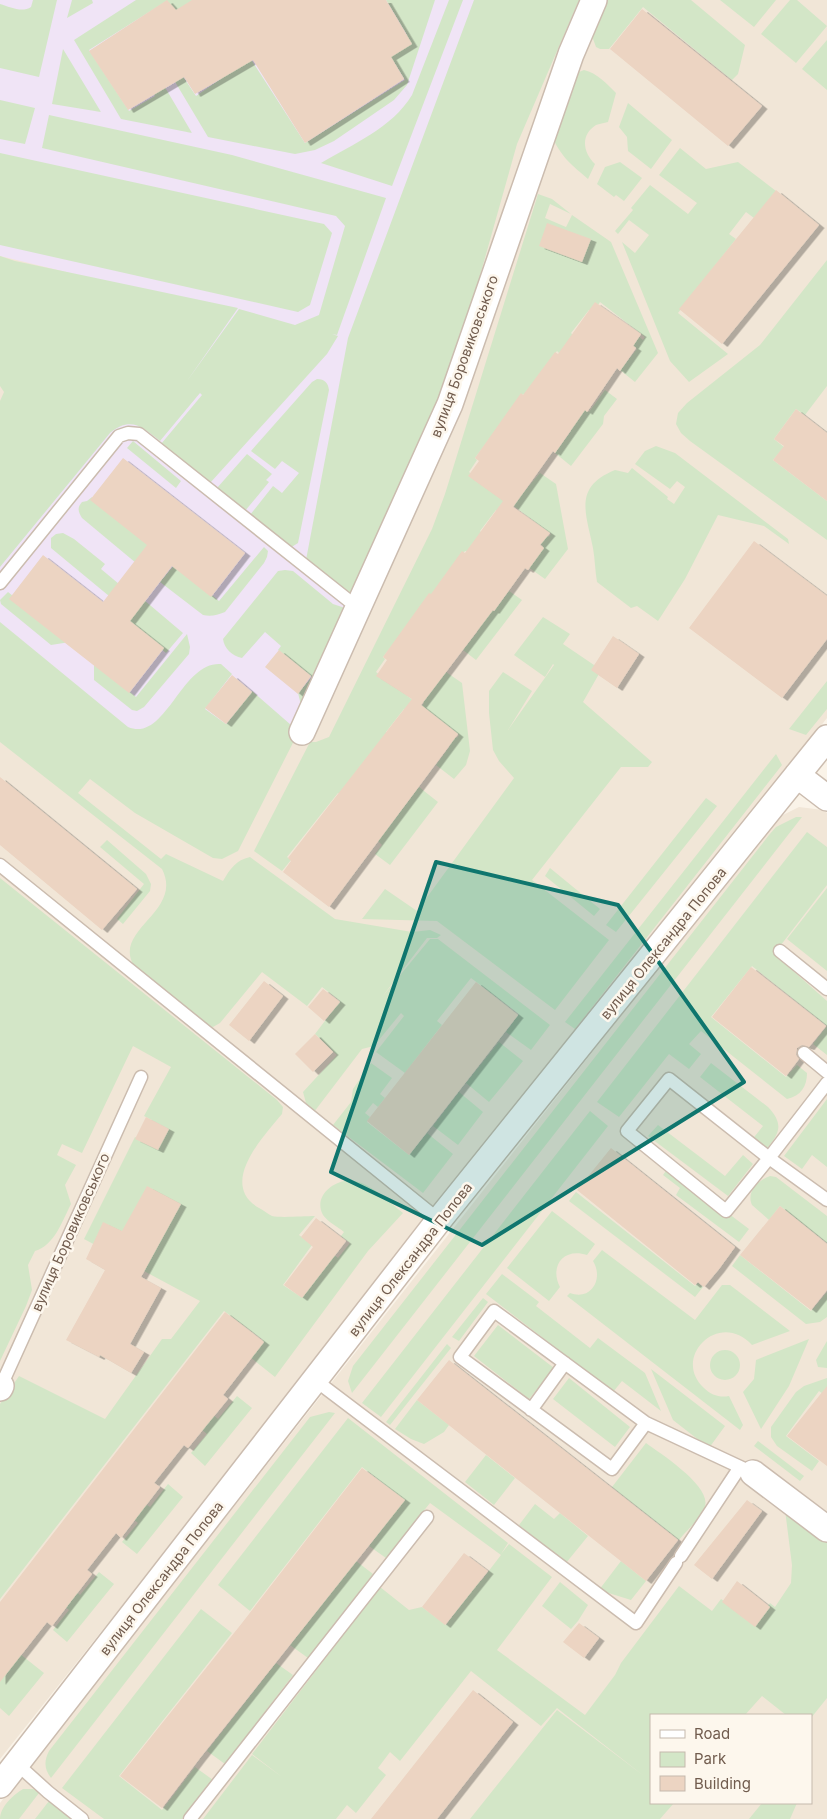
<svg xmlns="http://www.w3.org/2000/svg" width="827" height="1819" font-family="Inter,sans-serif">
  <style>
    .residential { fill: #f1e6d7; fill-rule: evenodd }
    .education { fill: #f0e4f6 }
    .green { fill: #d3e6c7 }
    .building { fill: #ecd4c2; filter: url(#shadow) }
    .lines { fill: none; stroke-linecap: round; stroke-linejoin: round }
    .lane-casing { stroke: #cbbcaf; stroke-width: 15 }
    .street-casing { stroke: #cbbcaf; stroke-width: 28 }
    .lane { stroke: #fff; stroke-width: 12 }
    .street { stroke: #fff; stroke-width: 25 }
    .marked { fill: #0f766e; fill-opacity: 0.2; stroke: #0f766e; stroke-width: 4; stroke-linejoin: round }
    .labels { text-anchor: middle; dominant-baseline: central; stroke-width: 5; stroke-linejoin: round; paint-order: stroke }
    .street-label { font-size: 14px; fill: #715c4e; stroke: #fdf7ed }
  </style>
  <defs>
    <filter id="shadow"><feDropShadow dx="5.5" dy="3" stdDeviation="0" flood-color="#0004"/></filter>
  </defs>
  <rect width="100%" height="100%" fill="#faf3e8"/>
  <path class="residential" d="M 0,0 L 827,0 L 827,718 L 0,1759 Z
    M 799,807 L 823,810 L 827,813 L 827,1819 L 0,1819 L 0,1803 L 777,818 ZM 651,1715 L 811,1715 L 811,1803 L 651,1803 Z"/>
  <path class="education" d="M 0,0 L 573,0 L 511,141 L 445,371 L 419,445 L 248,821 L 0,693 L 0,548 L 70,273 L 0,256 Z"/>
  <path class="green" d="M 33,0 L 57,0 L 39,77 L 0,68 L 0,4 C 10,7 22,13 31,7 Z
    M 72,0 L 92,0 L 93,3 L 67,18 Z
    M 136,0 L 193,0 L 173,13 L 165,2 L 89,50 L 129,111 L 155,96 L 144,78 L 156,72 L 192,133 L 121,119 L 74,40 Z
    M 386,0 L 435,0 L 407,85 L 394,100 L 334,141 L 315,150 L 295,154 L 208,137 L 165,65 L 172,60 L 196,96 L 222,78 L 214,65 L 243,47 L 305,143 L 405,80 L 385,48 L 407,35 Z
    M 449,0 L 463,0 L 392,186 L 321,163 C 353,144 392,128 412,95 Z
    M 474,0 L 579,0 L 517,144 L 427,464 L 352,596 L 306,560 L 348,338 Z
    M 607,0 L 691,0 L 745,45 L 738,74 L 732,80 L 643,7 L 609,49 L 600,49 L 596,47 L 592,36 Z
    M 720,0 L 776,0 L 754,27 Z
    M 790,0 L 797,0 L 827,26 L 796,63 L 761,34 Z
    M 827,40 L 827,90 L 802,69 Z
    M 63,49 L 101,112 L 52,104 Z
    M 584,70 C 597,73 607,84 616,93 L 608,122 C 604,123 599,124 596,125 C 580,135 583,153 595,164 L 588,179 C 571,164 564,160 553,139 L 576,77 L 579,72 Z
    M 0,100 L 35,108 L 25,144 L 0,139 Z
    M 628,103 L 672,140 L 651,169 L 628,151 L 627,137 L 619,127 Z
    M 49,115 L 232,155 L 386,198 L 337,335 L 332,334 L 338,336 L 327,354 L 210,483 L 161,444 L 202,395 L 200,393 L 160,441 C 142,427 131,416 110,433 L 0,567 L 0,401 L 4,392 L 0,386 L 0,256 L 15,261 L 238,308 L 187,381 L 239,309 L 295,325 L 319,315 L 345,226 L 336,216 L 42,148 Z
    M 680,148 L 706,169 L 738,162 L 776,191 L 754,218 L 746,212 L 729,234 L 736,239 L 678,313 L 728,354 L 689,382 L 670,361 L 622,242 L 635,253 L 649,235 L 629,220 L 618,234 L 615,231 L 633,210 L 631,208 L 650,185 L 688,214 L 697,203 L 659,175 Z
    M 0,153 L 324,224 L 332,233 L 310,305 L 298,312 L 0,245 Z
    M 620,162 L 642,178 L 624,201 L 616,195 L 614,197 L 597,184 L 605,167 Z
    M 538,194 L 552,199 L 571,214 L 550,204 L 545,218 L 566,227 L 572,215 L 611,242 L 658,353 L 635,382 L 620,370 L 637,349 L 633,345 L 639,337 L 643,340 L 645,337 L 600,302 L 593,313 L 589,310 L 571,333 L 573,335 L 560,354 L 557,351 L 539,375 L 527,397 L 523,394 L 475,458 L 477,460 L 469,472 L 508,502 L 499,512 L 496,510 L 480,531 L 482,533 L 468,552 L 465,551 L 383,657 L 385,659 L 376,672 L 414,701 L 407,709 L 404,709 L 386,732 L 389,734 L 341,795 L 338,793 L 287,857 L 291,860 L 282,871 L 254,851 L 310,742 L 316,742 L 329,737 L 432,529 L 445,494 Z
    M 827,260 L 827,386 L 805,415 L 796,409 L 774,439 L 784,447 L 773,460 L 827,501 L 827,540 L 690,441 L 681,433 L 676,424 L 678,413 L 687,403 L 760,345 Z
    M 317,379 C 325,379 328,383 329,390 L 298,543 L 290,548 L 250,515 L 273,486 L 282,493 L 299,473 L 282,461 L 275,469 L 251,451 L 312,382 Z
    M 605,390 L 617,399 L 604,416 L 603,424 L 571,466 L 555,453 L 571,431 L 567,428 L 583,409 L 589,412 Z
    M 133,441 L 181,481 L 176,488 L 127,448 Z
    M 656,446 L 675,453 L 788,539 L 789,544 L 764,526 L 718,515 L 685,579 L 658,621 L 637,606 L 631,608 L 597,582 C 595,571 595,559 593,548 C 586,513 573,487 615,470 L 628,473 L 632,468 L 668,497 L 667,499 L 674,504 L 685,487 L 677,481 L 670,489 L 635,464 L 645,451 Z
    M 247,454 L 272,474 L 266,480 L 269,482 L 245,511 L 217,488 Z
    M 540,473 L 556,484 L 568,549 L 545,579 L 528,567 L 543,546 L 539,543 L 545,534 L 549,537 L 551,534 L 510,503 L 522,494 Z
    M 92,497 L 151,545 L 136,563 L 82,518 C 78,511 77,508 82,502 L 87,501 Z
    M 63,533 L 74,539 L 105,564 L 101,569 L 119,584 L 109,596 L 51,548 L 51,538 L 56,534 Z
    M 264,547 L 268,551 L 267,557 L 264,563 L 225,612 C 217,615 211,617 203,615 L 160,582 L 175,564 L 219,601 Z
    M 285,570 L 293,571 L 333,604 L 345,608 L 301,705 L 298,693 L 312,677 L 278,650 L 281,646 L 265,632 L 242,658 C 232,656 224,648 223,639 L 278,571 Z
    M 509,591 L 522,600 L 476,660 L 463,650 L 478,631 L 474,627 L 489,608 L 494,611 Z
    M 8,592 L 70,642 L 51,645 L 1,604 L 0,600 Z
    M 144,600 L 183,633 L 166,653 L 127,620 Z
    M 543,617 L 570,634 L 563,644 L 594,665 L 608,658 L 583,702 L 652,762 L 648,767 L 621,767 L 532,880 L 609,940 L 555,1010 L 437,921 L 362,919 L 385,889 L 417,911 L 514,778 L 499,761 L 493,750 L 489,713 L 489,691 L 503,672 L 532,691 L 508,730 L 554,665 L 553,664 L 545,677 L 514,655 Z
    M 0,622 L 128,727 C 166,743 181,661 221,664 L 232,674 L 205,709 L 226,724 L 252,691 L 291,725 L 300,729 L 238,851 L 222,859 L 213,858 L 135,813 L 90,779 L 78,793 L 161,859 L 166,854 L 223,881 C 230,869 236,860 250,857 L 335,919 L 412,932 L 430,930 L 441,935 L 437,938 L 427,938 L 382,997 L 430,939 L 438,939 L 550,1025 L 531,1050 L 506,1032 L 519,1014 L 471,978 L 437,1021 L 442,1025 L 405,1073 L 376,1052 L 404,1016 L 401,1013 L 374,1046 L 362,1049 L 314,1112 L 306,1103 L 303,1092 L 337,1055 L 315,1034 L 340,1001 L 322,987 L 307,1006 L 262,972 L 220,1023 L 213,1027 L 209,1026 L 134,966 C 112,929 184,912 162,869 L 0,742 Z
    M 187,634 L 190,647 L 189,654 L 144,707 L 137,711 L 132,710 L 94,680 L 94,662 L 136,697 Z
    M 446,672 L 462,683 L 470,751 L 466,765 L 454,779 L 436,765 L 450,746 L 445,743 L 452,734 L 457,738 L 459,735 L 422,706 L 424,703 L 418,698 L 430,693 Z
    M 827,681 L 827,709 L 806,735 L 789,729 Z
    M 776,754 L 782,765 L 575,1029 L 565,1022 Z
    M 419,787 L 438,802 L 390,865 L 375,854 L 382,845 L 378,841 Z
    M 706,798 L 717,806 L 616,932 L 606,925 Z
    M 796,817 L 802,817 L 352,1393 L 348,1381 L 353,1366 L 769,835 L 776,827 Z
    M 807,832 L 827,847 L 827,885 L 774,954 L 827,1001 L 827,1026 L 752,966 L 711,1017 L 786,1077 L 797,1065 L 807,1073 C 807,1086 801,1096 787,1099 L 701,1031 L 689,1044 L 701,1054 L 689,1069 L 669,1054 L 619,1117 L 597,1102 Z
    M 107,840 L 146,874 L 151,884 L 150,891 L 123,924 L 117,919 L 144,884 L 100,847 Z
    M 550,868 L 600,909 L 594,916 L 545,876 Z
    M 0,878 L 277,1100 L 283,1107 L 282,1114 C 263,1137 218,1184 259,1208 C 263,1210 268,1214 272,1216 C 281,1218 304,1216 315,1216 L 299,1235 L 312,1245 L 283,1285 L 301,1297 L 334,1255 L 338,1258 L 350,1243 L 341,1236 L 344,1232 C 338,1227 328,1222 323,1215 C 312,1195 337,1177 355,1181 C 373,1185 389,1202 403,1213 L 368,1251 L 275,1377 L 250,1357 L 263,1340 L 224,1311 L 0,1599 L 0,1404 L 19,1376 L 105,1419 L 162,1339 L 171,1339 L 200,1301 L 84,1239 L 135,1137 L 157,1148 L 167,1128 L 144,1116 L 171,1067 L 133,1046 L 82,1153 L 62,1144 L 57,1155 L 76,1165 L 65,1185 L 71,1204 C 62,1221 55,1245 35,1251 L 28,1265 L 32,1290 L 26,1306 L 0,1361 Z
    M 827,888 L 827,971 L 787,939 Z
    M 827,1026 L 827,1055 L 813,1044 Z
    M 499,1042 L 523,1061 L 489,1102 L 466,1083 Z
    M 371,1063 L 392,1078 L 380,1094 L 385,1098 L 378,1107 L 373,1103 L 365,1113 L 370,1117 L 367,1122 L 409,1155 L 427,1133 L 453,1154 L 423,1193 L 333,1125 L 351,1102 L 353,1089 Z
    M 711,1063 L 768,1107 C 785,1125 779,1134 765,1151 L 751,1141 L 763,1126 L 700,1077 Z
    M 459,1092 L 483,1112 L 458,1145 L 433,1126 Z
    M 827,1099 L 827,1167 L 812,1155 L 802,1169 L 784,1156 Z
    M 590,1111 L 608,1126 L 381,1417 L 362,1403 Z
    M 658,1125 L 725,1176 L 743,1155 L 753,1164 L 728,1196 L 648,1136 Z
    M 668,1168 L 749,1229 L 739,1242 L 676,1195 L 680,1188 L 663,1175 Z
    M 770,1176 L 776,1177 L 827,1216 L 827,1243 L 780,1206 L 769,1220 L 752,1205 C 746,1192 758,1180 770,1176 Z
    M 576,1192 L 695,1286 L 698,1283 L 703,1287 L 695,1297 L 569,1201 Z
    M 552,1211 L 595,1244 L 587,1255 C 564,1247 549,1266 560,1287 L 549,1301 L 507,1268 Z
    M 602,1250 L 695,1320 L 722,1285 L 730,1285 L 790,1331 L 752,1345 C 719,1309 671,1358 704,1388 C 711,1395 720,1398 729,1396 L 743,1425 L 740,1430 L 567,1296 L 570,1293 C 591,1301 604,1279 593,1261 Z
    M 740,1255 L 811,1311 L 827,1292 L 827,1317 L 820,1322 L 806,1324 L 732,1266 Z
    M 502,1274 L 539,1302 L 536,1306 L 590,1348 L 598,1338 L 645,1373 L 661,1411 L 622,1381 L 613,1392 L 486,1294 Z
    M 483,1298 L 488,1302 L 459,1341 L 452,1337 Z
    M 498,1325 L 554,1368 L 529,1399 L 474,1356 Z
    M 809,1339 L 789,1386 L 761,1429 L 743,1392 L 754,1379 L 756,1360 Z
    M 827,1341 L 827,1368 L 818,1367 L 816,1360 Z
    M 447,1344 L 451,1348 L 390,1425 L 386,1422 Z
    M710 1365a15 15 0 1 1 30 0a15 15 0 1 1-30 0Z
    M 651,1369 L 725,1426 L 709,1448 L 673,1420 Z
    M 569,1378 L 630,1427 L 615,1447 L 553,1399 Z
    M 827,1378 L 827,1397 L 819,1391 L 786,1436 L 819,1461 L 812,1471 L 777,1446 L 771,1437 L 771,1427 L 796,1392 L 804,1386 Z
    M 237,1396 L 252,1408 L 205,1466 L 191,1453 L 207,1434 L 201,1429 L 213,1415 L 218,1419 Z
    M 417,1400 L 449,1425 L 444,1432 L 424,1444 L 411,1439 L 395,1429 Z
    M 329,1412 L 335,1413 L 51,1778 C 44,1769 44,1761 49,1751 L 310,1417 Z
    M 348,1418 L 508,1543 L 501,1554 L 509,1544 L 552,1577 L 497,1650 L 585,1715 L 615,1675 L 621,1663 L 679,1586 L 712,1611 L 721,1599 L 755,1623 L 770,1603 L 775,1607 L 791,1583 L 792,1565 L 784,1502 L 827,1534 L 827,1698 L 811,1718 L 811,1715 L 786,1715 L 762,1696 L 745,1715 L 651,1715 L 651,1803 L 674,1803 L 660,1819 L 470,1819 L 557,1710 L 644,1776 L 557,1708 L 541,1726 L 471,1671 L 400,1761 L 390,1752 L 378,1768 L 386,1775 L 356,1813 L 347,1805 L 336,1819 L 203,1819 L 252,1755 L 282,1777 L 252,1754 L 380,1587 L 409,1610 L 422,1607 L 446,1625 L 479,1580 L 481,1581 L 501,1555 L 430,1503 L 386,1558 L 369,1546 L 404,1500 L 362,1467 L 250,1611 L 218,1585 Z
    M 758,1441 L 804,1476 L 800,1481 L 754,1446 Z
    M 646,1443 C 661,1454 711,1486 705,1506 C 703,1516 685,1532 679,1540 L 612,1487 Z
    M 486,1455 L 515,1478 L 494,1505 L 465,1482 Z
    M 168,1484 L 183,1497 L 137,1554 L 122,1542 L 138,1523 L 132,1518 L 144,1503 L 150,1507 Z
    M 535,1504 L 554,1519 L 560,1513 L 588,1536 L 566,1563 L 519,1525 Z
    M 356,1561 L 373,1574 L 308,1658 L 290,1645 Z
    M 621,1561 L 646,1581 L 631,1600 L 599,1590 Z
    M 99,1572 L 114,1584 L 67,1642 L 53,1630 L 69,1610 L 63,1605 L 75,1591 L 80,1595 Z
    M 560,1582 L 588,1605 L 578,1621 L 571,1629 L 542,1606 Z
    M 201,1609 L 232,1633 L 119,1776 L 162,1810 L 195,1767 L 213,1780 L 182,1819 L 104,1819 L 62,1788 Z
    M 20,1654 L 44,1673 L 9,1716 L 0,1708 L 0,1670 Z
    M 276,1663 L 293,1675 L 225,1764 L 207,1751 Z
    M 23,1789 L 33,1789 L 39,1793 L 19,1819 L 0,1819 C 0,1807 13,1795 23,1789 Z
    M 49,1801 L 72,1819 L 35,1819 Z
    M 762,1803 L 797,1803 L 790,1819 L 749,1819 Z"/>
  <path class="building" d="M 167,0 L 176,10 L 192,0 L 386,0 L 412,44 L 391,57 L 404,79 L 305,143 L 253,60 L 195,94 L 184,77 L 128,110 L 89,51 Z
    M 642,9 L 762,106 L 728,146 L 610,49 Z
    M 776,190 L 819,225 L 722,344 L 679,309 Z
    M 547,223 L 591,239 L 582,262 L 539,246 Z
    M 595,302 L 641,334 L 633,346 L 636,348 L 620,371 L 617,368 L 587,412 L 585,410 L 555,453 L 553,451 L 513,507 L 550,533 L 540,545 L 544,548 L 528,570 L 525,568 L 494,611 L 493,610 L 421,705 L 458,734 L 329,907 L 283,872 L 291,861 L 288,858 L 412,699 L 376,676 L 387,660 L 383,657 L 429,593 L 431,594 L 462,551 L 465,553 L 503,501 L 468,476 L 479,461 L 475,458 L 521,393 L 523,395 L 555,352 L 558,354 Z
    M 796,409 L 827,433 L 827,501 L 773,460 L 784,446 L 774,439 Z
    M 123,458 L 245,553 L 211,597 L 172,566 L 130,621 L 164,648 L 129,693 L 9,599 L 43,555 L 103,602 L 147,545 L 90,500 Z
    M 754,541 L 827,596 L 827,639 L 782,698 L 689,628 Z
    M 613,636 L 639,654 L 617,688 L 591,670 Z
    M 279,650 L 311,676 L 298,694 L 265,667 Z
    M 232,675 L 252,692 L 226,724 L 205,708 Z
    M 0,777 L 137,889 L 102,930 L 0,845 Z
    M 751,967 L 826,1026 L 809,1047 L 802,1045 L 797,1048 L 796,1055 L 799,1059 L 786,1076 L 712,1017 Z
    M 264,981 L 283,996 L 249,1041 L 229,1025 Z
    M 476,982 L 518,1015 L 409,1155 L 367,1121 Z
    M 323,989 L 340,1002 L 324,1021 L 308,1007 Z
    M 315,1034 L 333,1052 L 313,1072 L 295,1054 Z
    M 146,1117 L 169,1129 L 158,1150 L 135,1139 Z
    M 611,1148 L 735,1247 L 719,1269 L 704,1287 L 698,1282 L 695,1285 L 577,1190 Z
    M 147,1186 L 181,1204 L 141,1277 L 161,1288 L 130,1344 L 144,1352 L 131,1373 L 100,1355 L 99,1357 L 66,1340 L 105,1270 L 86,1259 L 103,1222 L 122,1231 Z
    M 780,1206 L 827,1244 L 827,1290 L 811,1310 L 740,1255 Z
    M 316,1218 L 346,1241 L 302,1298 L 284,1285 L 313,1247 L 301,1237 Z
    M 225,1312 L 264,1342 L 223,1395 L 228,1399 L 188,1448 L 184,1445 L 154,1483 L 160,1487 L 121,1538 L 116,1533 L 87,1570 L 92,1574 L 52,1626 L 47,1622 L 0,1682 L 0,1602 Z
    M 449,1360 L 678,1540 L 646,1581 L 417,1400 Z
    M 827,1386 L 827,1466 L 787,1436 Z
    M 362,1468 L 405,1500 L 200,1758 L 162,1808 L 120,1776 L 242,1623 Z
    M 747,1500 L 762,1511 L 712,1579 L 694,1565 Z
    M 464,1553 L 488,1571 L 445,1625 L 422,1607 Z
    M 737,1581 L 770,1607 L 755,1627 L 722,1602 Z
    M 579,1623 L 599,1638 L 584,1658 L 563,1642 Z
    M 473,1690 L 513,1722 L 437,1819 L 371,1819 Z"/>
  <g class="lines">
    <g class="lane-casing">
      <path id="lane" d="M 0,583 L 119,436 L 128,433 L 139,434 L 348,600 L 359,605
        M 0,865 L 439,1220
        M 780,951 L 827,989
        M 804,1053 L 827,1072
        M 669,1079 L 769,1158 L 726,1211 L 627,1131 Z
        M 827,1083 L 769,1158 L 827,1200
        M 494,1311 L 646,1423 L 612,1469 L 460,1357 Z
        M 315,1380 L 636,1623 L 676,1563
        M 0,1385 L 1,1386 L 141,1077
        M 531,1410 L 565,1363
        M 646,1423 L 753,1473
        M 681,1556 L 740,1467
        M 17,1764 L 48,1792 L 82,1819
        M 190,1819 L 427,1517"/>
    </g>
    <g class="street-casing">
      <path id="street" d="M 302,732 L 450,404 L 571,54 L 594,0
        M 797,775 L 827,798
        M 0,1388 L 1,1386
        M 753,1473 L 827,1529
        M 0,1785 L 439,1220 L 827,738"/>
    </g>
    <use href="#lane" class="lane"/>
    <use href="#street" class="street"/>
  </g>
  <path class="marked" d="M 436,862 L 618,905 L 744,1082 L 482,1245 L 331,1172 Z"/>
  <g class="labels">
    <g class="street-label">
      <text transform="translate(464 356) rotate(-70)">вулиця Боровиковського</text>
      <text transform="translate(663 943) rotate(-51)">вулиця Олександра Попова</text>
      <text transform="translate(70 1232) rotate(-66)">вулиця Боровиковського</text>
      <text transform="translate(410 1259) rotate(-52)">вулиця Олександра Попова</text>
      <text transform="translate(161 1578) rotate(-52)">вулиця Олександра Попова</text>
    </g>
  </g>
  <rect x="650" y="1714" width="162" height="90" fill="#fdf7ed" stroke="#c5b9ad"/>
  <rect x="660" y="1730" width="25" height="8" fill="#ffffff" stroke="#c5b9ad"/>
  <text x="694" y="1739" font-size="15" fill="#715c4e">Road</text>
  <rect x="660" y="1752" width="25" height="15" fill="#d3e6c7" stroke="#c5b9ad"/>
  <text x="694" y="1764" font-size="15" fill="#715c4e">Park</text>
  <rect x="660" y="1776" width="25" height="15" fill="#ecd4c2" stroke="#c5b9ad"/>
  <text x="694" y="1789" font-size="15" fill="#715c4e">Building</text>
</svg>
